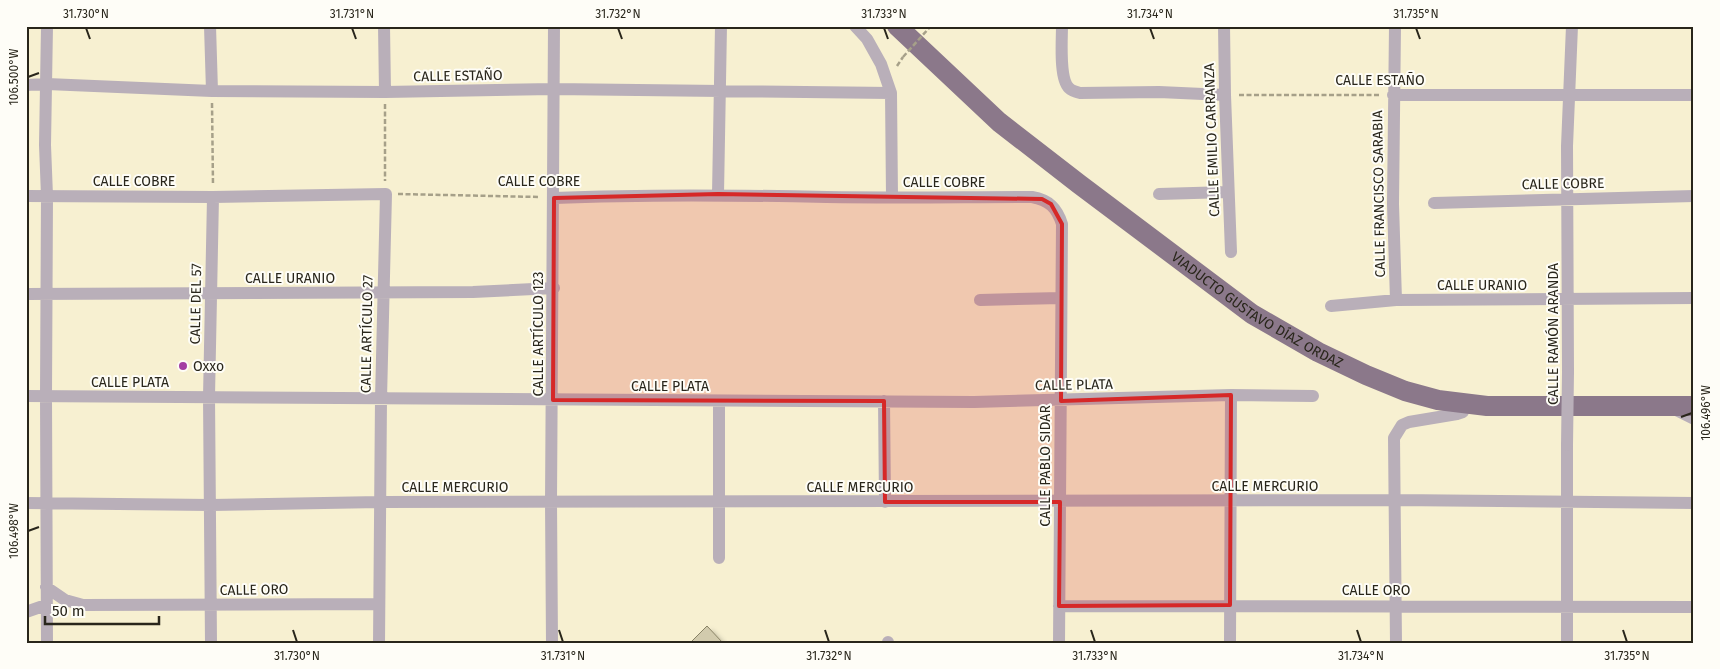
<svg xmlns="http://www.w3.org/2000/svg" width="1720" height="669" font-family="'Fira Sans',sans-serif">
  <style>
    .building { fill: #d2cbad; stroke: #888265; filter: url(#shadow) }
    .lines { fill: none; stroke-linecap: round; stroke-linejoin: round }
    .path { stroke: #a6a089; stroke-width: 2.5; stroke-dasharray: 5 2.5; stroke-linecap: butt }
    .minor { stroke: #b9afb9; stroke-width: 12 }
    .primary { stroke: #8b788a; stroke-width: 20 }
    .path-bridge { stroke: #a6a089; stroke-width: 2.5; stroke-dasharray: 5 2.5; stroke-linecap: butt }
    .minor-bridge { stroke: #b9afb9; stroke-width: 12 }
    .marked { fill: #d62828; fill-opacity: 0.2; stroke: #d62828; stroke-width: 4; stroke-linejoin: round }
    .ticks { fill: none; stroke: #29261b; stroke-width: 2 }
    .poi-dot { fill: #a33ea3; stroke: #fefdf7; stroke-width: 2 }
    .labels { text-anchor: middle; dominant-baseline: central; stroke-width: 4; stroke-linejoin: round; paint-order: stroke }
    .street-label { font-size: 14px; fill: #29261b; stroke: #fefdf7 }
    .poi-label { font-size: 14px; fill: #29261b; stroke: #fefdf7; text-anchor: start }
    .neatline { fill: none; stroke: #29261b; stroke-width: 2 }
    .ticks-label { font-size: 12px; text-anchor: middle; fill: #29261b }
  </style>
  <defs>
    <filter id="shadow"><feDropShadow dx="4.5" dy="4.5" stdDeviation="2.5" flood-color="#0004"/></filter>
  </defs>
  <rect width="100%" height="100%" fill="#f7f0d1"/>
  <path class="building" d="M 707,626 L 723,643 L 690,643 Z"/>
  <g class="lines">
    <path class="path" d="M 930,27 L 931,26
      M 897,66 L 903,57
      M 1239,95 L 1381,95
      M 212,103 L 213,185
      M 385,104 L 385,181
      M 398,194 L 540,197"/>
    <path class="minor" d="M 210,26 L 212,91
      M 384,26 L 385,92
      M 855,26 L 867,39 L 881,64 L 891,93 L 892,197
      M 1062,26 C 1062,40 1059,79 1069,88 C 1072,91 1076,92 1080,93 L 1159,92 L 1225,95
      M 1224,26 L 1225,95 L 1231,252
      M 1395,26 L 1393,204 L 1396,300
      M 26,85 L 47,84 L 212,91 L 385,92 L 553,89 L 891,93
      M 1393,95 L 1694,95
      M 718,194 L 721,26
      M 1159,194 L 1228,192
      M 26,196 L 213,197 L 386,194 L 381,399 L 379,643
      M 554,198 C 645,194 736,195 827,197 C 896,198 964,197 1032,197 C 1049,200 1057,208 1062,224 L 1059,643
      M 1434,203 L 1694,196
      M 26,294 L 473,292 L 554,288
      M 980,300 L 1061,298
      M 1331,306 L 1396,300 L 1694,298
      M 1568,372 L 1567,146 L 1572,26
      M 26,396 L 974,402 L 1231,395 L 1313,396
      M 884,401 L 885,502
      M 1672,408 L 1694,419
      M 26,503 L 211,505 L 380,502 L 1395,500 L 1694,503
      M 719,558 L 719,401
      M 46,587 L 65,600 L 83,605 L 378,604
      M 1059,606 L 1694,607
      M 26,612 L 46,605
      M 47,643 L 46,396 L 47,196 L 45,145 L 47,26
      M 211,643 L 209,397 L 213,197
      M 552,643 L 551,502 L 554,26
      M 888,643 L 888,642
      M 1230,643 L 1231,395
      M 1396,643 L 1394,438 L 1402,425 L 1409,422 L 1457,414 L 1463,412 L 1466,404
      M 1567,643 L 1567,445"/>
    <path class="primary" id="s1" d="M 897,26 L 999,122 L 1079,184 L 1252,314 L 1318,352 L 1366,375 L 1405,391 L 1438,400 L 1487,406 L 1694,406"/>
    <path class="path-bridge" d="M 903,57 L 930,27"/>
    <path class="minor-bridge" d="M 1567,445 L 1568,372"/>
  </g>
  <path class="marked" d="M 718,194 L 1042,199 L 1051,204 L 1062,224 L 1061,401 L 1231,395 L 1230,605 L 1059,606 L 1060,502 L 885,502 L 884,401 L 553,400 L 554,198 Z"/>
  <path class="ticks" d="M 86,28 L 90,39M 352,28 L 356,39M 618,28 L 622,39M 884,28 L 888,39M 1150,28 L 1154,39M 1416,28 L 1420,39M 28,77 L 39,73M 1681,417 L 1692,413M 28,531 L 39,527M 293,630 L 297,642M 559,630 L 563,642M 825,630 L 829,642M 1091,630 L 1095,642M 1357,630 L 1361,642M 1623,630 L 1627,642"/>
  <circle class="poi-dot" cx="183" cy="366" r="5"/>
  <g class="labels">
    <g class="street-label">
      <text transform="translate(458 76) rotate(-1)">CALLE ESTAÑO</text>
      <text x="1380" y="80">CALLE ESTAÑO</text>
      <text transform="translate(1212 140) rotate(-92)">CALLE EMILIO CARRANZA</text>
      <text x="134" y="181">CALLE COBRE</text>
      <text x="539" y="181">CALLE COBRE</text>
      <text x="944" y="182">CALLE COBRE</text>
      <text transform="translate(1563 184) rotate(-1)">CALLE COBRE</text>
      <text transform="translate(1379 194) rotate(-91)">CALLE FRANCISCO SARABIA</text>
      <text x="290" y="278">CALLE URANIO</text>
      <text x="1482" y="285">CALLE URANIO</text>
      <text transform="translate(196 304) rotate(-89)">CALLE DEL 57</text>
      <text stroke="none"><textPath href="#s1" startOffset="460">VIADUCTO GUSTAVO DÍAZ ORDAZ</textPath></text>
      <text transform="translate(367 334) rotate(-89)">CALLE ARTÍCULO 27</text>
      <text transform="translate(538 334) rotate(-90)">CALLE ARTÍCULO 123</text>
      <text transform="translate(1553 334) rotate(-90)">CALLE RAMÓN ARANDA</text>
      <text x="130" y="382">CALLE PLATA</text>
      <text transform="translate(1074 385) rotate(-1)">CALLE PLATA</text>
      <text x="670" y="386">CALLE PLATA</text>
      <text transform="translate(1045 466) rotate(-90)">CALLE PABLO SIDAR</text>
      <text x="1265" y="486">CALLE MERCURIO</text>
      <text x="455" y="487">CALLE MERCURIO</text>
      <text x="860" y="487">CALLE MERCURIO</text>
      <text transform="translate(254 590) rotate(-1)">CALLE ORO</text>
      <text x="1376" y="590">CALLE ORO</text>
    </g>
    <g class="poi-label">
      <text x="193" y="366">Oxxo</text>
    </g>
  </g>
  <rect width="1720" height="669" fill="none" stroke="#fefdf7" stroke-width="55"/>
  <path d="M45 616v8h114v-8" fill="none" stroke="#29261b" stroke-width="2.5"/>
  <text x="52" y="616" font-size="15" fill="#29261b" stroke="#fefdf7" stroke-width="4" paint-order="stroke">50 m</text>
  <rect x="28" y="28" width="1664" height="614" class="neatline"/>
  <g class="ticks-label">
    <text x="86" y="18">31.730°N</text>
    <text x="352" y="18">31.731°N</text>
    <text x="618" y="18">31.732°N</text>
    <text x="884" y="18">31.733°N</text>
    <text x="1150" y="18">31.734°N</text>
    <text x="1416" y="18">31.735°N</text>
    <text transform="translate(14 77) rotate(-90)" y="4">106.500°W</text>
    <text transform="translate(1706 413) rotate(-90)" y="4">106.496°W</text>
    <text transform="translate(14 531) rotate(-90)" y="4">106.498°W</text>
    <text x="297" y="660">31.730°N</text>
    <text x="563" y="660">31.731°N</text>
    <text x="829" y="660">31.732°N</text>
    <text x="1095" y="660">31.733°N</text>
    <text x="1361" y="660">31.734°N</text>
    <text x="1627" y="660">31.735°N</text>
  </g>
</svg>
